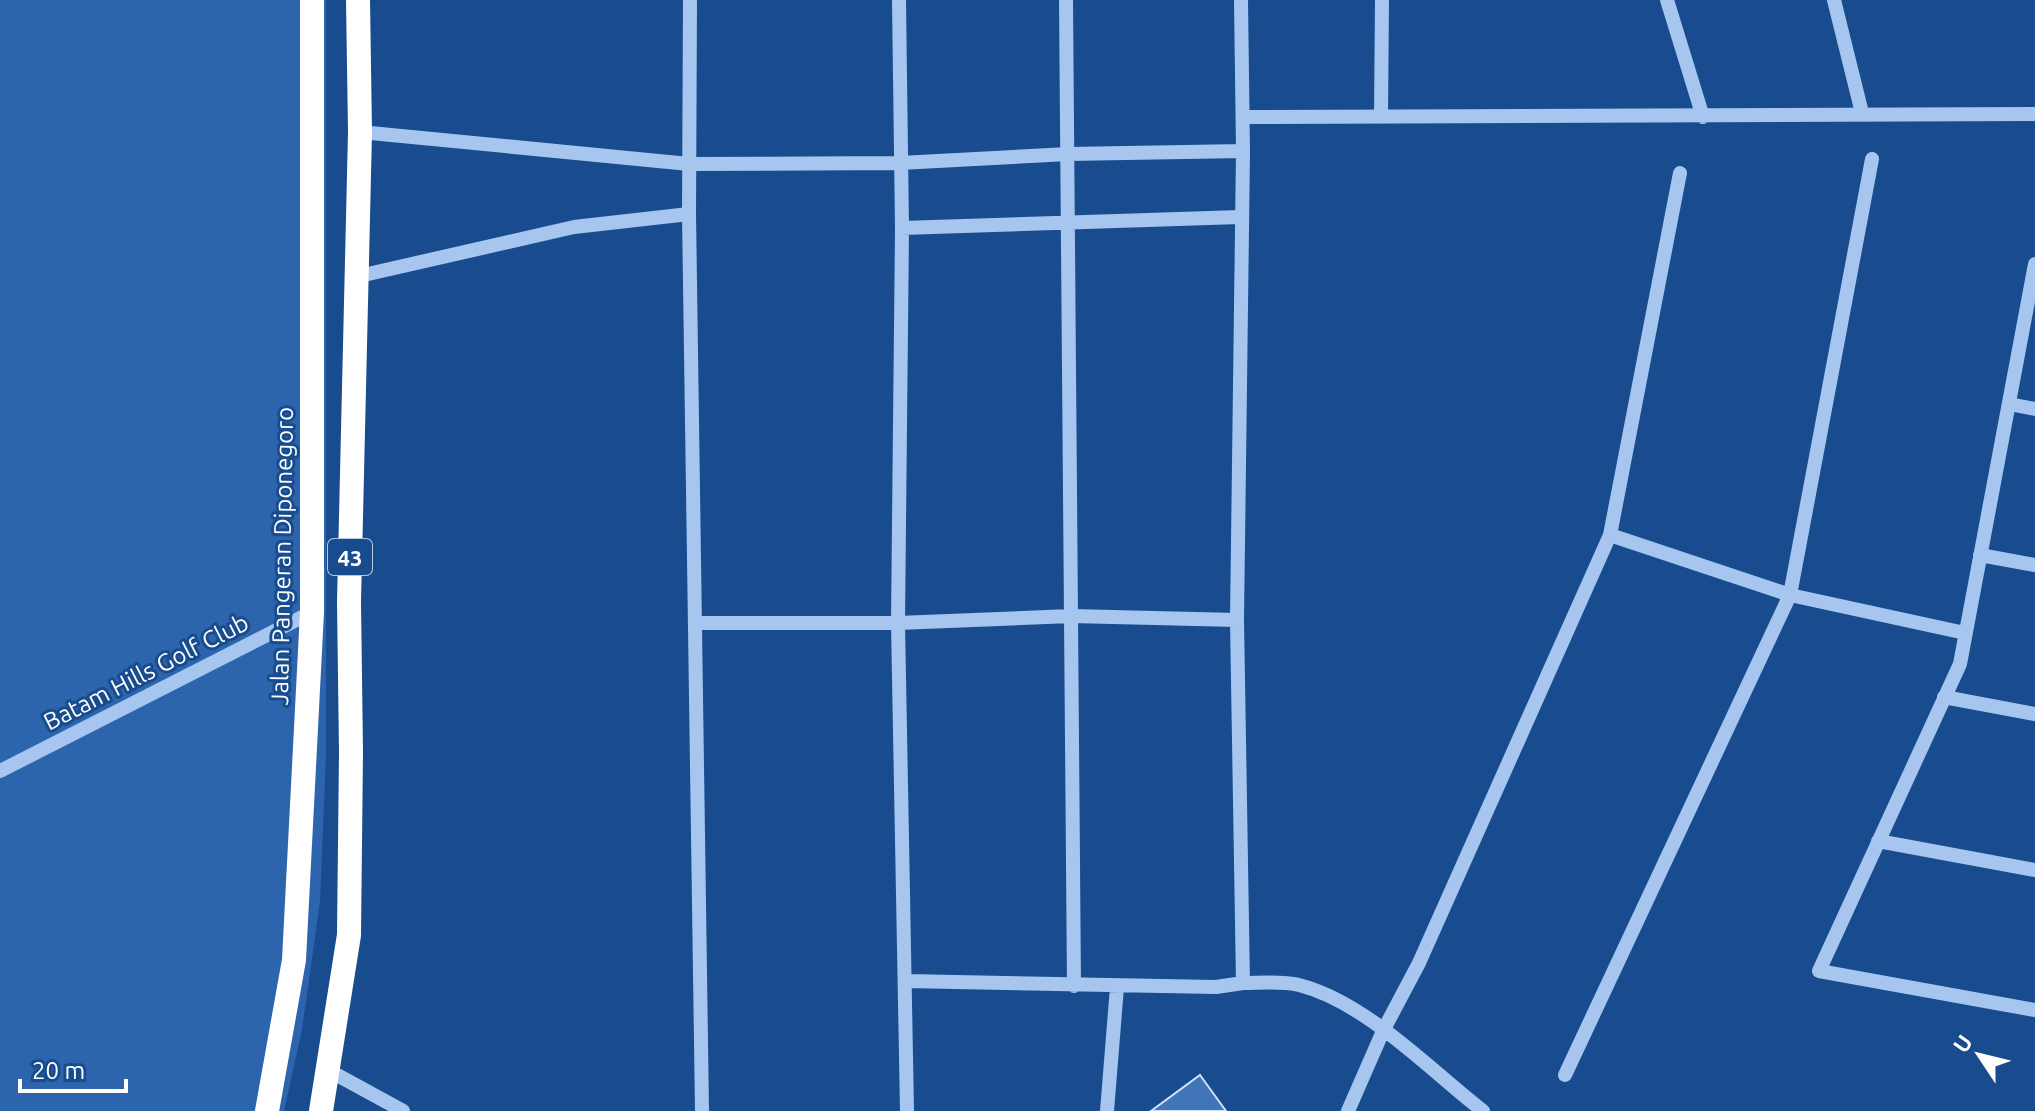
<svg xmlns="http://www.w3.org/2000/svg" width="2035" height="1111" font-family="Ubuntu,sans-serif">
  <style>
    .green { fill: #2c65ad }
    .building { fill: #4275b7; stroke: #cce1fa; stroke-width: 2 }
    .lines { fill: none; stroke-linecap: round; stroke-linejoin: round }
    .minor { stroke: #a6c6ef; stroke-width: 14 }
    .highway { stroke: #fff; stroke-width: 24 }
    .labels { text-anchor: middle; dominant-baseline: central; stroke-width: 6; stroke-linejoin: round; paint-order: stroke }
    .shield { fill: #194c8e; stroke: #bac9dd; stroke-width: 2 }
    .shield-label { font-size: 22px; font-weight: bold; fill: #fff }
    .street-label { font-size: 24px; fill: #fff; stroke: #194c8e }
  </style>
  <rect width="100%" height="100%" fill="#194c8e"/>
  <path class="green" d="M 0,0 L 326,0 L 326,754 L 320,901 L 302,1030 L 284,1111 L 0,1111 Z"/>
  <path class="building" d="M 1200,1075 L 1226,1111 L 1151,1111 Z"/>
  <g class="lines">
    <path class="minor" d="M 690,0 L 689,214 L 702,1111
      M 899,0 L 902,228 L 898,623 L 907,1111
      M 1066,0 L 1074,986
      M 1667,0 L 1703,117
      M 1834,0 L 1862,113
      M 1243,117 L 2035,114
      M 1381,117 L 1382,0
      M 360,132 L 689,164 L 900,163 L 1068,154 L 1243,151
      M 1872,159 L 1790,595 L 1965,633
      M 902,228 L 1240,217
      M 2035,264 L 1960,664 L 1819,971 L 2035,1010
      M 355,277 L 574,227 L 689,214
      M 2009,404 L 2035,409
      M 1980,555 L 2035,565
      M 696,623 L 898,623 L 1071,616 L 1237,620
      M 1944,697 L 2035,714
      M 0,771 L 312,612
      M 1878,841 L 2035,870
      M 906,981 L 1216,987 L 1243,983 L 1237,620 L 1243,151 L 1241,0
      M 1243,983 C 1260,983 1282,981 1299,985 C 1366,1002 1430,1070 1483,1111
      M 328,1070 L 403,1111
      M 1565,1075 L 1790,595 L 1610,535 L 1680,173
      M 1107,1111 L 1117,987
      M 1348,1111 L 1383,1031 L 1419,963 L 1610,535"/>
    <path class="highway" d="M 267,1111 L 294,960 L 312,612 L 312,0
      M 321,1111 L 349,935 L 351,752 L 349,602 L 360,132 L 358,0"/>
  </g>
  <g class="labels">
    <rect class="shield" x="328" y="539" width="44" height="36" rx="6"/>
    <g class="shield-label">
      <text x="350" y="557">43</text>
    </g>
    <g class="street-label">
      <text transform="translate(282 556) rotate(-89)">Jalan Pangeran Diponegoro</text>
      <text transform="translate(146 672) rotate(-27)">Batam Hills Golf Club</text>
    </g>
  </g>
  <g transform="translate(1979 1055) rotate(305)" stroke="#194c8e" stroke-width="6" paint-order="stroke">
  <path d="M0-6L14 30L0 20L-14 30Z" fill="#ffffff"/>
  <text y="-12" font-size="22" font-weight="bold" text-anchor="middle" fill="#ffffff">U</text>
  </g>
  <path d="M20 1079v12h106v-12" fill="none" stroke="#ffffff" stroke-width="4"/>
  <text x="32" y="1079" font-size="24" fill="#ffffff" stroke="#194c8e" stroke-width="6" paint-order="stroke">20 m</text>
</svg>
